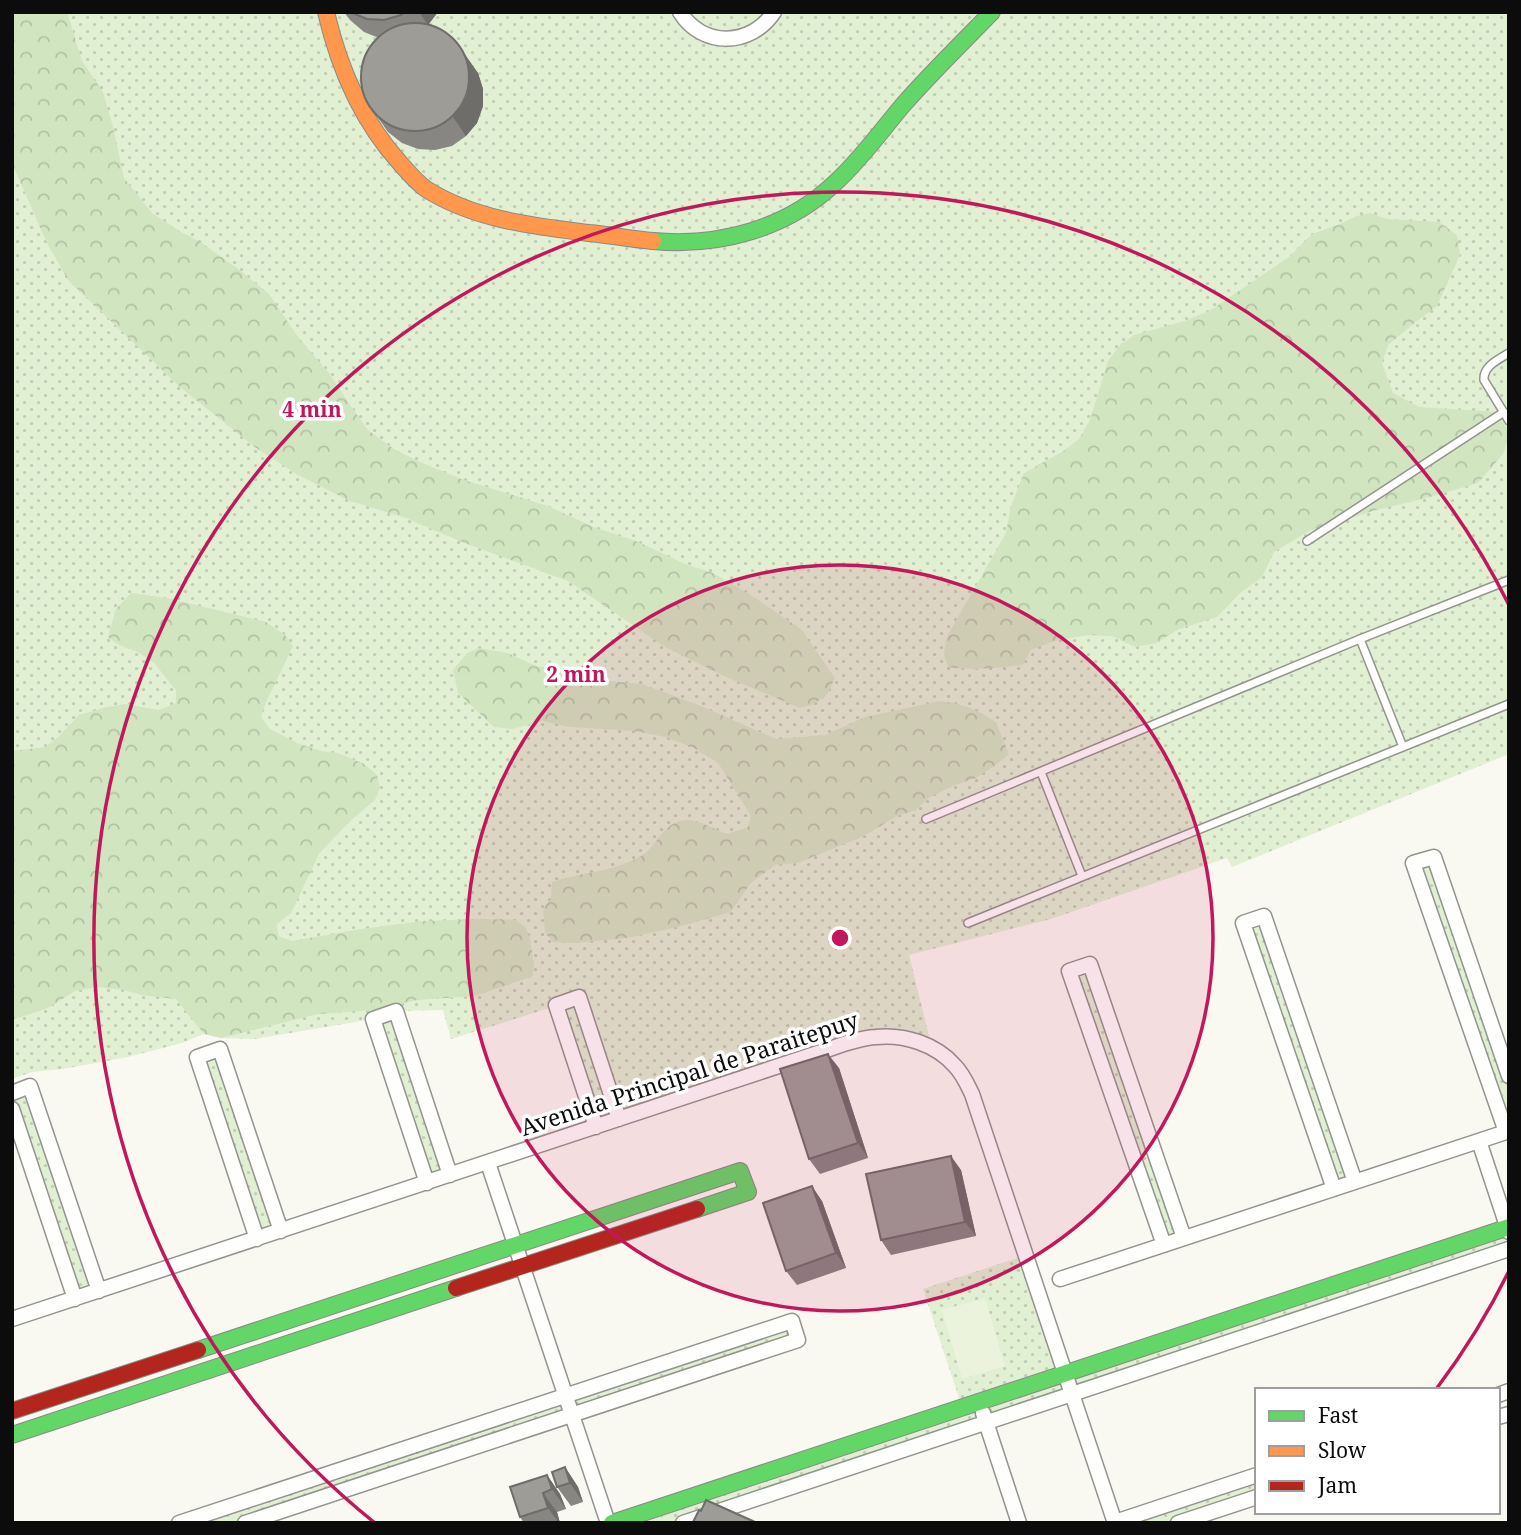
<svg xmlns="http://www.w3.org/2000/svg" width="1521" height="1535" font-family="'Noto Serif',serif">
  <style>
    .grass { fill: url(#grass-dots) }
    .forest { fill: url(#forest-crowns) }
    .pitch { fill: #ebf3dc }
    .lines { fill: none; stroke-linecap: round; stroke-linejoin: round }
    .lane-casing { stroke: #93938f; stroke-width: 10 }
    .street-casing { stroke: #93938f; stroke-width: 17 }
    .fast-casing { stroke: #8a8986; stroke-width: 18 }
    .slow-casing { stroke: #8a8986; stroke-width: 18 }
    .jam-casing { stroke: #8a8986; stroke-width: 18 }
    .lane { stroke: #fefefd; stroke-width: 7 }
    .street { stroke: #fefefd; stroke-width: 14 }
    .fast { stroke: #63d668; stroke-width: 16 }
    .slow { stroke: #ff974d; stroke-width: 16 }
    .jam { stroke: #b3261e; stroke-width: 16 }
    .wall { fill: #878682 }
    .shaded-wall { fill: #6e6d6a }
    .building { fill: #9d9c97; stroke: #6e6d6a; stroke-width: 2 }
    .ring { fill: none; stroke: #c2185b; stroke-width: 3.5 }
    .labels { text-anchor: middle; dominant-baseline: central; stroke-width: 7; stroke-linejoin: round; paint-order: stroke }
    .street-label { font-size: 23px; fill: #0c0c0c; stroke: #fff }
    .centre { fill: #c2185b; stroke: #fff; stroke-width: 3.5 }
    .ring-label { font-size: 21px; text-anchor: middle; font-weight: bold; fill: #c2185b; stroke: #fff; stroke-width: 7; stroke-linejoin: round; paint-order: stroke }
  </style>
  <defs>
    <pattern id="grass-dots" width="8" height="8" patternUnits="userSpaceOnUse" patternTransform="scale(1.75)"><rect width="8" height="8" fill="#e1efd2"/><path d="M2 2h.1M6 6h.1" fill="none" stroke="#c0ccb3" stroke-width="1.8" stroke-linecap="round"/></pattern>
    <pattern id="forest-crowns" width="20" height="18" patternUnits="userSpaceOnUse" patternTransform="scale(1.75)"><rect width="20" height="18" fill="#d1e5c1"/><path d="M2 6a3 3 0 1 1 6 0M12 15a3 3 0 1 1 6 0" fill="none" stroke="#b2c3a5"/></pattern>
  </defs>
  <rect width="100%" height="100%" fill="#faf9f1"/>
  <path class="grass" d="M 12,12 L 1509,12 L 1509,754 L 1232,867 L 1227,858 L 1051,919 L 909,955 L 932,1048 L 889,1036 L 596,1127 L 556,1006 L 451,1039 L 443,1010 L 396,1011 L 450,1175 L 427,1183 L 373,1019 L 255,1039 L 221,1038 L 204,1034 L 182,1043 L 128,1057 L 63,1069 L 32,1072 L 12,1079 Z
    M 1434,857 L 1509,1076 L 1509,1131 L 1413,863 Z
    M 1264,916 L 1355,1182 L 1334,1189 L 1243,923 Z
    M 1090,964 L 1184,1238 L 1164,1245 L 1069,971 Z
    M 220,1049 L 281,1231 L 257,1239 L 197,1057 Z
    M 30,1086 L 99,1291 L 75,1299 L 12,1109 L 12,1093 Z
    M 1509,1227 L 1509,1249 L 683,1523 L 612,1523 L 962,1407 L 923,1289 L 1026,1255 L 1065,1372 Z
    M 792,1321 L 798,1340 L 245,1523 L 179,1523 Z
    M 1257,1475 L 1257,1497 L 1178,1523 L 1115,1523 Z"/>
  <path class="forest" d="M 12,12 L 67,12 L 82,61 L 103,92 L 113,127 L 124,178 L 152,213 L 181,232 L 199,241 L 237,268 L 269,294 L 298,337 L 329,373 L 348,402 L 368,430 L 394,449 L 420,462 L 461,479 L 548,506 L 593,527 L 636,541 L 685,564 L 713,573 L 754,597 L 802,630 L 835,678 L 827,695 L 812,705 L 800,708 L 726,677 L 665,647 L 568,581 L 462,542 L 406,518 L 350,501 L 298,475 L 256,448 L 180,387 L 68,280 L 46,241 L 12,163 Z
    M 1370,213 L 1387,219 L 1439,222 L 1457,235 L 1460,255 L 1437,306 L 1412,325 L 1388,345 L 1382,363 L 1393,393 L 1419,407 L 1499,412 L 1509,432 L 1509,436 L 1503,454 L 1478,483 L 1423,499 L 1376,510 L 1309,531 L 1274,552 L 1262,577 L 1240,593 L 1217,617 L 1179,629 L 1156,643 L 1135,647 L 1112,636 L 1088,635 L 1054,641 L 1031,650 L 1023,665 C 997,668 974,671 948,667 L 944,655 L 946,638 L 1006,533 L 1011,506 L 1024,473 L 1062,452 L 1079,439 L 1090,420 L 1108,361 L 1120,345 L 1134,335 L 1185,321 L 1211,310 L 1289,257 L 1312,234 L 1340,224 L 1357,216 Z
    M 131,593 L 167,598 L 266,622 L 285,635 L 293,646 L 266,702 L 261,717 L 270,729 L 297,743 L 321,751 L 338,753 L 364,764 L 377,775 L 380,788 L 375,800 L 348,823 L 319,854 L 291,913 L 277,924 L 278,936 L 292,941 L 361,929 L 423,921 L 484,919 L 516,920 L 526,928 L 530,939 L 534,964 L 533,976 L 475,996 L 417,1000 L 374,1010 L 318,1014 L 221,1038 L 204,1034 L 176,999 L 141,995 L 124,990 L 98,987 L 75,991 L 48,1008 L 12,1020 L 12,751 L 45,747 L 58,737 L 79,715 L 107,707 L 126,704 L 159,710 L 176,703 L 176,690 L 154,663 L 138,652 L 119,645 L 108,637 L 116,609 Z
    M 479,648 L 508,653 L 536,666 L 560,671 L 586,679 L 642,684 L 704,707 L 776,739 L 825,735 L 865,717 L 939,701 L 954,703 L 968,707 L 983,714 L 996,722 L 1009,754 L 997,764 L 976,778 L 953,786 L 930,797 L 916,810 L 897,816 L 864,836 L 798,863 L 775,865 L 750,884 L 731,912 L 678,927 L 627,938 L 575,943 L 553,942 L 545,933 L 543,908 L 551,899 L 552,882 C 581,872 615,872 641,856 C 658,846 662,822 686,820 C 698,819 716,830 727,834 L 748,827 L 751,816 L 718,763 L 692,747 L 665,737 L 635,731 L 570,727 L 542,721 L 512,729 L 494,727 L 458,693 L 453,670 L 467,653 Z"/>
  <path class="pitch" d="M 985,1298 L 1005,1366 L 962,1379 L 942,1310 Z"/>
  <g class="lines">
    <g class="lane-casing">
      <path id="lane" d="M 1509,353 C 1498,360 1483,366 1484,380 L 1509,421
        M 1307,541 L 1504,412
        M 1360,639 L 1403,747
        M 1041,772 L 1082,876
        M 926,819 L 1360,639 L 1509,580
        M 968,923 L 1509,704"/>
    </g>
    <g class="street-casing">
      <path id="street" d="M 680,12 C 702,48 751,47 774,12
        M 12,1093 L 30,1086 L 99,1291
        M 12,1109 L 75,1299
        M 596,1127 L 556,1005 L 579,997 L 619,1119
        M 1506,1132 L 1413,863 L 1434,857 L 1509,1076
        M 1479,1141 L 1509,1232
        M 488,1163 L 608,1523
        M 427,1183 L 373,1019 L 396,1011 L 450,1175
        M 1334,1189 L 1243,923 L 1264,916 L 1355,1182
        M 257,1239 L 197,1057 L 220,1049 L 281,1231
        M 1164,1245 L 1069,971 L 1090,964 L 1184,1238
        M 1060,1279 L 1509,1131
        M 12,1319 L 818,1053 C 836,1047 856,1038 876,1037 C 904,1034 936,1044 955,1066 C 963,1074 967,1084 972,1094 L 1115,1523
        M 1498,1395 L 1509,1391
        M 983,1413 L 1019,1523
        M 1498,1417 L 1509,1414
        M 1115,1522 L 1257,1475
        M 179,1523 L 792,1321 L 798,1340 L 245,1523
        M 683,1523 L 1509,1249
        M 1178,1523 L 1257,1497"/>
    </g>
    <g class="fast-casing">
      <path id="fast" d="M 653,241 C 719,247 787,229 836,182 C 861,159 881,131 903,105 C 931,73 962,43 992,12
        M 198,1350 L 740,1171 L 748,1192 L 697,1209
        M 12,1435 L 456,1288
        M 612,1523 L 1509,1227"/>
    </g>
    <g class="slow-casing">
      <path id="slow" d="M 326,12 C 339,68 361,120 400,163 C 408,172 416,182 426,189 C 475,220 534,226 589,233 C 610,235 631,239 653,241"/>
    </g>
    <g class="jam-casing">
      <path id="jam" d="M 456,1288 L 697,1209
        M 12,1411 L 198,1350"/>
    </g>
    <use href="#lane" class="lane"/>
    <use href="#street" class="street"/>
    <use href="#fast" class="fast"/>
    <use href="#slow" class="slow"/>
    <use href="#jam" class="jam"/>
  </g>
  <path class="wall" d="M 344,12 L 438,12 L 428,25 L 478,73 L 483,89 L 483,106 L 477,123 L 466,136 L 452,146 L 435,150 L 418,149 L 402,143 L 388,132 L 374,112 L 379,38 L 364,32 L 350,20 Z
    M 839,1068 L 868,1158 L 820,1174 L 809,1159 Z
    M 961,1170 L 976,1236 L 891,1255 L 881,1240 Z
    M 822,1201 L 846,1268 L 797,1285 L 786,1271 Z
    M 565,1467 L 578,1487 L 583,1502 L 571,1506 L 557,1487 Z
    M 547,1475 L 560,1494 L 566,1509 L 557,1512 L 560,1523 L 524,1523 L 520,1517 Z"/>
  <path class="shaded-wall" d="M 419,12 L 438,12 L 428,25 Z
    M 464,53 L 478,73 L 483,89 L 483,106 L 477,123 L 466,136 L 453,117 Z
    M 828,1054 L 839,1068 L 868,1158 L 858,1143 Z
    M 951,1156 L 961,1170 L 976,1236 L 965,1222 Z
    M 812,1186 L 822,1201 L 846,1268 L 836,1253 Z
    M 565,1467 L 578,1487 L 583,1502 L 570,1483 Z
    M 547,1475 L 560,1494 L 566,1509 L 552,1489 Z
    M 543,1493 L 557,1512 L 560,1523 L 559,1523 L 548,1508 Z"/>
  <path class="building" d="M 350,12 L 405,12 L 401,15 L 384,20 L 367,19 Z
    M361 77a54 54 0 1 1 108 0a54 54 0 1 1-108 0Z
    M 828,1054 L 858,1143 L 809,1159 L 780,1069 Z
    M 951,1156 L 965,1222 L 881,1240 L 866,1174 Z
    M 812,1186 L 836,1253 L 786,1271 L 763,1203 Z
    M 565,1467 L 570,1483 L 557,1487 L 552,1472 Z
    M 547,1475 L 552,1489 L 543,1493 L 548,1508 L 520,1517 L 510,1487 Z
    M 706,1500 L 755,1522 L 693,1522 L 699,1510 L 701,1511 Z"/>
  <circle cx="840" cy="938" r="373" fill="#c2185b" fill-opacity=".12"/>
  <g class="ring">
    <circle cx="840" cy="938" r="373"/>
    <path d="M1509 1271A747 747 0 0 1 1437 1388M375 1523A747 747 0 1 1 1509 605"/>
  </g>
  <g class="labels">
    <g class="street-label">
      <text transform="translate(689 1073) rotate(-18)">Avenida Principal de Paraitepuy</text>
    </g>
  </g>
  <circle cx="840" cy="938" r="10" class="centre"/>
  <g class="ring-label">
    <text x="312" y="417">4 min</text>
    <text x="576" y="682">2 min</text>
  </g>
  <rect width="1521" height="1535" fill="none" stroke="#0c0c0c" stroke-width="28"/>
  <rect x="1255" y="1388" width="245" height="126" fill="#ffffff" stroke="#9e9e9e" stroke-width="2"/>
  <rect x="1269" y="1411" width="35" height="10" fill="#63d668" stroke="#9e9e9e" stroke-width="2"/>
  <text x="1318" y="1423" font-size="21" fill="#0c0c0c">Fast</text>
  <rect x="1269" y="1446" width="35" height="10" fill="#ff974d" stroke="#9e9e9e" stroke-width="2"/>
  <text x="1318" y="1458" font-size="21" fill="#0c0c0c">Slow</text>
  <rect x="1269" y="1481" width="35" height="10" fill="#b3261e" stroke="#9e9e9e" stroke-width="2"/>
  <text x="1318" y="1493" font-size="21" fill="#0c0c0c">Jam</text>
</svg>
